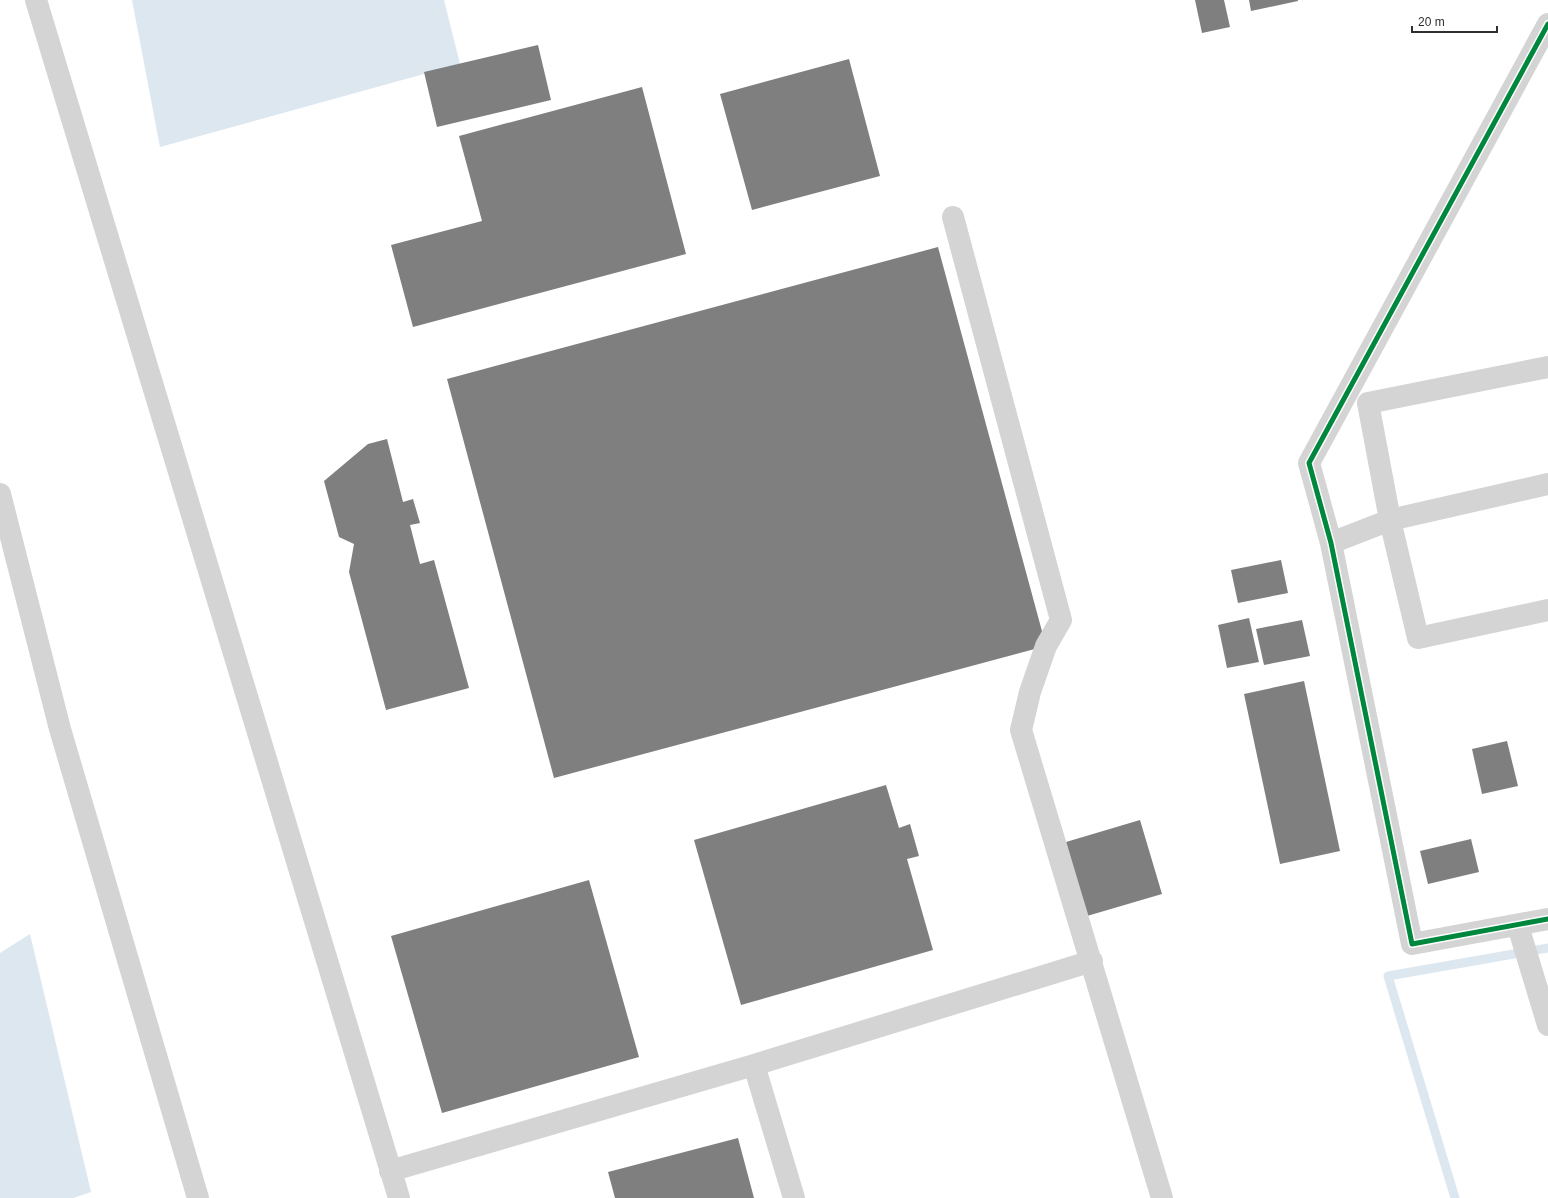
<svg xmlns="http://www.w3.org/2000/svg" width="1548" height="1198" font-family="Arial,sans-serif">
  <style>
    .water { fill: #dce7f0 }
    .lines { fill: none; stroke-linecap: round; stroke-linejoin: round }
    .stream { stroke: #dce7f0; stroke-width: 9 }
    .building { fill: #7f7f7f }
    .minor { stroke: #d4d4d4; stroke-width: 22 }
    .cycleway-casing { stroke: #fff; stroke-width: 8 }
    .cycleway { stroke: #00873e; stroke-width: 5 }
  </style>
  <rect width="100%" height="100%" fill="#fff"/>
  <path class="water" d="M 132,0 L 444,0 L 460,64 L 160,147 Z
    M 30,934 L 91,1192 L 73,1198 L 0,1198 L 0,953 Z"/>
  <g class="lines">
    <path class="stream" d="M 1455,1198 L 1388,976 L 1548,948"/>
  </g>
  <path class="building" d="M 1195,0 L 1224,0 L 1230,27 L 1202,33 Z
    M 1249,0 L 1298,0 L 1298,1 L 1251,11 Z
    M 538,45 L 551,100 L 437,127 L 424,72 Z
    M 849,59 L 880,176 L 752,210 L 720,94 Z
    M 642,87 L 686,254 L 413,327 L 391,245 L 482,221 L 459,136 Z
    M 938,247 L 1046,646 L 554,778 L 447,379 Z
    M 387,439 L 403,502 L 413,499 L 420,523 L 410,525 L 420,564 L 434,560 L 469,688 L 386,710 L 349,572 L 354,544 L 339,537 L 324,481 L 368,444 Z
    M 1281,560 L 1288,593 L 1238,603 L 1231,570 Z
    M 1249,618 L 1259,662 L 1227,668 L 1218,625 Z
    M 1302,620 L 1310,656 L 1264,665 L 1256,629 Z
    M 1304,681 L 1340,851 L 1280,864 L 1244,694 Z
    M 1507,741 L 1518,786 L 1482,794 L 1472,749 Z
    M 886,785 L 899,828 L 910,824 L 919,856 L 907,859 L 933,950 L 741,1005 L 694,840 Z
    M 1140,820 L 1162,894 L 1087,916 L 1066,842 Z
    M 1471,839 L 1479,872 L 1428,884 L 1420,851 Z
    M 589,880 L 639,1057 L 442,1113 L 391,936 Z
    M 738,1138 L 754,1198 L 615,1198 L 608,1172 Z"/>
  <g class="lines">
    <path class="minor" d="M 36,0 L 399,1198
      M 1548,24 L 1309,463 L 1331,543 L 1412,944 L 1548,919
      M 953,217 L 1061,620 L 1046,646 L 1030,692 L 1021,730 L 1162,1198
      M 1548,367 L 1368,403 L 1390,520 L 1418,638 L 1548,610
      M 0,494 L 60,729 L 198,1198
      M 1331,543 L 1390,520 L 1548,484
      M 1518,926 L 1548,1025
      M 754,1065 L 794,1198
      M 390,1171 L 754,1065 L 1092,961"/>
    <g class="cycleway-casing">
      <path id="cycleway" d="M 1548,24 L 1309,463 L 1331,543 L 1412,944 L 1548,919"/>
    </g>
    <use href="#cycleway" class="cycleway"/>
  </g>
  <path d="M1412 26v6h85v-6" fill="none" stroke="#2f2f2f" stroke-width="2"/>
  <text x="1418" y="26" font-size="12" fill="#2f2f2f" stroke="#ffffff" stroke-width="3" paint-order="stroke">20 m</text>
</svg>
